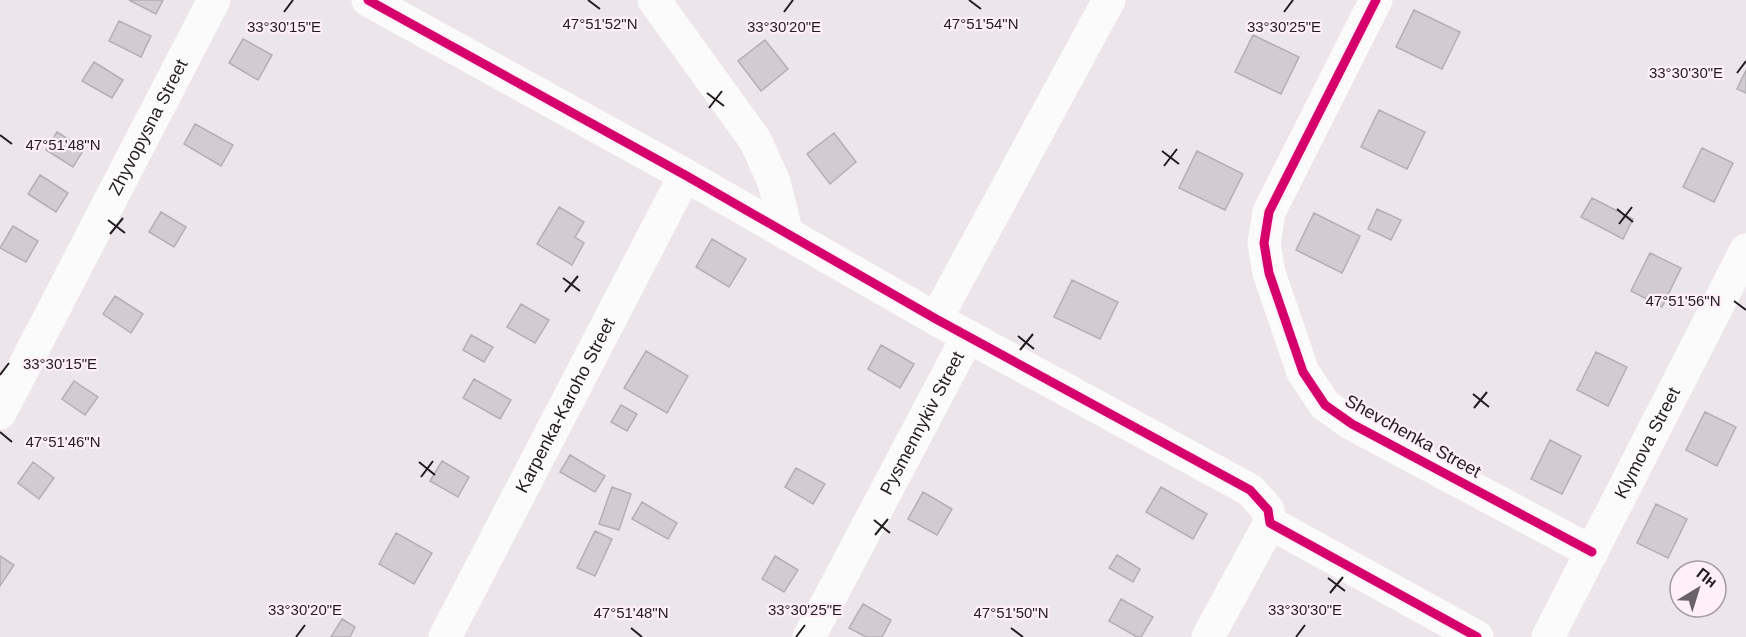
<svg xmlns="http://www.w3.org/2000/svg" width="1746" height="637" font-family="Helvetica,sans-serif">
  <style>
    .building { fill: #d2ccd1; stroke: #b4afb3; stroke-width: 1.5 }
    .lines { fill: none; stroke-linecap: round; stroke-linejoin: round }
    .minor { stroke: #fcfbfc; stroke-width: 33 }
    .cycleway-casing { stroke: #feeff9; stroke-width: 13 }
    .cycleway { stroke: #d6006c; stroke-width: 9 }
    .ticks { fill: none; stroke: #231d21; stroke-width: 2 }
    .labels { text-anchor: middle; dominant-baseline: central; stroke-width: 4.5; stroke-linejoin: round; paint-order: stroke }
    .street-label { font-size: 18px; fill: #231d21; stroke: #feeff9 }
    .ticks-label { font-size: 15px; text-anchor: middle; fill: #231d21; stroke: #feeff9; stroke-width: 4.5; stroke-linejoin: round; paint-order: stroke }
  </style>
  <rect width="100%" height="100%" fill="#ece6eb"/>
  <path class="building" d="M 129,0 L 163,0 L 156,14 Z
    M 1414,10 L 1460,32 L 1442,69 L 1396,47 Z
    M 119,21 L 151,36 L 141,57 L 109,41 Z
    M 1253,35 L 1299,57 L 1281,94 L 1235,72 Z
    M 243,39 L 272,55 L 258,80 L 229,63 Z
    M 765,40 L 788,69 L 761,91 L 738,61 Z
    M 94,62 L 123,80 L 112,98 L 82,81 Z
    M 1746,70 L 1746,93 L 1737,89 Z
    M 1379,110 L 1425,132 L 1407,169 L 1361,147 Z
    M 195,124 L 233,145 L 221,166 L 184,144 Z
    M 57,132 L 84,149 L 73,167 L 46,150 Z
    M 834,133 L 856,162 L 830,184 L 807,154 Z
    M 1702,148 L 1733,163 L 1714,202 L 1683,187 Z
    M 1197,151 L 1243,174 L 1225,210 L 1179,188 Z
    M 40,175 L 68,193 L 56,212 L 28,194 Z
    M 1592,198 L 1633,219 L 1623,239 L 1581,217 Z
    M 559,207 L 584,222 L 575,237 L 584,243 L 572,265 L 537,244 Z
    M 1377,209 L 1401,220 L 1391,240 L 1368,229 Z
    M 161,212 L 186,227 L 174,247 L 149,232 Z
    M 1314,213 L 1360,236 L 1342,273 L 1296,250 Z
    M 13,226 L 38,241 L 26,262 L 0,248 Z
    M 712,239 L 746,259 L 729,287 L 696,267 Z
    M 1650,253 L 1681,268 L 1662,307 L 1631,291 Z
    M 1072,280 L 1118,302 L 1100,339 L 1054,317 Z
    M 115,296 L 143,314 L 131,333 L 103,314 Z
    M 521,304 L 549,320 L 535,343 L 507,327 Z
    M 471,335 L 493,347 L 484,362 L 463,350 Z
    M 881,345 L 914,364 L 900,388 L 868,369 Z
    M 646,351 L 688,376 L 667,413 L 624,388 Z
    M 1596,352 L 1627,367 L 1608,406 L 1577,390 Z
    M 474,379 L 511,400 L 500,419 L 463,398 Z
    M 74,381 L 98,397 L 85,415 L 62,399 Z
    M 621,405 L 637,414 L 627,431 L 611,422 Z
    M 1705,412 L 1736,427 L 1717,466 L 1686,450 Z
    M 1550,440 L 1581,456 L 1562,494 L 1531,479 Z
    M 570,455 L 605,476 L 595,492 L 560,472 Z
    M 442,461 L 469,477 L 458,497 L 430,481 Z
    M 33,462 L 54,478 L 39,499 L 18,483 Z
    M 796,468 L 825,484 L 813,504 L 785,487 Z
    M 612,487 L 631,494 L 619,530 L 599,524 Z
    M 1161,487 L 1207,514 L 1193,539 L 1146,512 Z
    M 923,492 L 952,509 L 937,535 L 908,519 Z
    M 642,502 L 677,523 L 668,539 L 632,519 Z
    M 1656,504 L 1687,519 L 1668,558 L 1637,543 Z
    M 595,531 L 612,539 L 595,576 L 577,568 Z
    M 396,533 L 432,553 L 414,584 L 379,564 Z
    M 1117,555 L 1140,569 L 1133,582 L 1109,568 Z
    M 0,556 L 14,565 L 0,586 Z
    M 775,556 L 798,570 L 784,592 L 762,579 Z
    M 1121,599 L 1153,617 L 1141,637 L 1137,637 L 1109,621 Z
    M 863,604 L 891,620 L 882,637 L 866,637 L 849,628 Z
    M 342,619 L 355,627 L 350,637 L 331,637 Z"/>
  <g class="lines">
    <g class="minor">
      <path d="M 368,0 L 685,175 L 936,319 L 1250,490 L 1268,510 L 1270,523 L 1477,637"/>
      <path d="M 654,0 L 755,140 L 774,182 L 787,234"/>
      <path d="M 1376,0 L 1269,212 L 1264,243 L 1269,273 L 1303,372 L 1325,405 L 1352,424 L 1592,552"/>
      <path d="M 936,319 L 1109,0"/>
      <path id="s1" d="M 0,413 L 214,0"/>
      <path id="s2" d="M 445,637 L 685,175"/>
      <path id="s3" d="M 809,637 L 968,336"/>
      <path d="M 1208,637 L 1270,523"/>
      <path id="s4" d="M 1548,637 L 1746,250"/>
    </g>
    <g class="cycleway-casing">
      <path id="cycleway" d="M 368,0 L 685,175 L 936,319 L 1250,490 L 1268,510 L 1270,523 L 1477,637
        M 1376,0 L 1269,212 L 1264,243 L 1269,273 L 1303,372 L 1325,405 L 1352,424 L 1592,552"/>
    </g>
    <use href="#cycleway" class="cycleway"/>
  </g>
  <path class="ticks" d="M 588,0 L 600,9M 969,0 L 981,9M 284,12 L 293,0M 784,12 L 793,0M 1284,12 L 1293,0M 1737,73 L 1746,61M 707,93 L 724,106M 709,108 L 722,91M 0,135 L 12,144M 1162,151 L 1179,164M 1164,166 L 1177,149M 1617,209 L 1633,222M 108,220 L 125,233M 1619,224 L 1632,207M 110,234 L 123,218M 563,278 L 580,291M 565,292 L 578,276M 1734,301 L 1746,310M 1018,336 L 1034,349M 1020,350 L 1033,334M 0,375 L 9,363M 1473,394 L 1489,407M 1474,408 L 1487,392M 0,432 L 12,442M 419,462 L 435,475M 421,477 L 433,461M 874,520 L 890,533M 875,535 L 888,519M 1328,578 L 1345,591M 1330,593 L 1343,577M 631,628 L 642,637M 1011,628 L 1023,637M 296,637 L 305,625M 796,637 L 805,625M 1296,637 L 1305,625"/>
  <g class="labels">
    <g class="street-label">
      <text stroke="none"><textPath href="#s1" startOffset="322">Zhyvopysna Street</textPath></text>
      <text stroke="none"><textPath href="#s2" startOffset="261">Karpenka-Karoho Street</textPath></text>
      <text stroke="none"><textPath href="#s3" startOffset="242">Pysmennykiv Street</textPath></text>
      <text transform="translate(1413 436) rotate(29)">Shevchenka Street</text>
      <text stroke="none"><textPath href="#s4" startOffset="218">Klymova Street</textPath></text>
    </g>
  </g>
  <g class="ticks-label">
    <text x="600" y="29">47°51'52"N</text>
    <text x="981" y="29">47°51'54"N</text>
    <text x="284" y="32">33°30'15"E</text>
    <text x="784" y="32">33°30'20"E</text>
    <text x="1284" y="32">33°30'25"E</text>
    <text x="1686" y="78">33°30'30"E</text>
    <text x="63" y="150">47°51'48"N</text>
    <text x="1683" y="306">47°51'56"N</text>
    <text x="60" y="369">33°30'15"E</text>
    <text x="63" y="447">47°51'46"N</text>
    <text x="305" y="615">33°30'20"E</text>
    <text x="805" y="615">33°30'25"E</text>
    <text x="1305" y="615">33°30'30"E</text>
    <text x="631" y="618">47°51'48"N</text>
    <text x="1011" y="618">47°51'50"N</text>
  </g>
  <g transform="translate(1698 589) rotate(38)"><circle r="28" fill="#feeff9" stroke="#a69ba3" stroke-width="1.5"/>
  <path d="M0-4.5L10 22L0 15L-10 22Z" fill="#696368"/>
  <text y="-9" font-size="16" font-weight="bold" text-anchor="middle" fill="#231d21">Пн</text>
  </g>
</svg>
